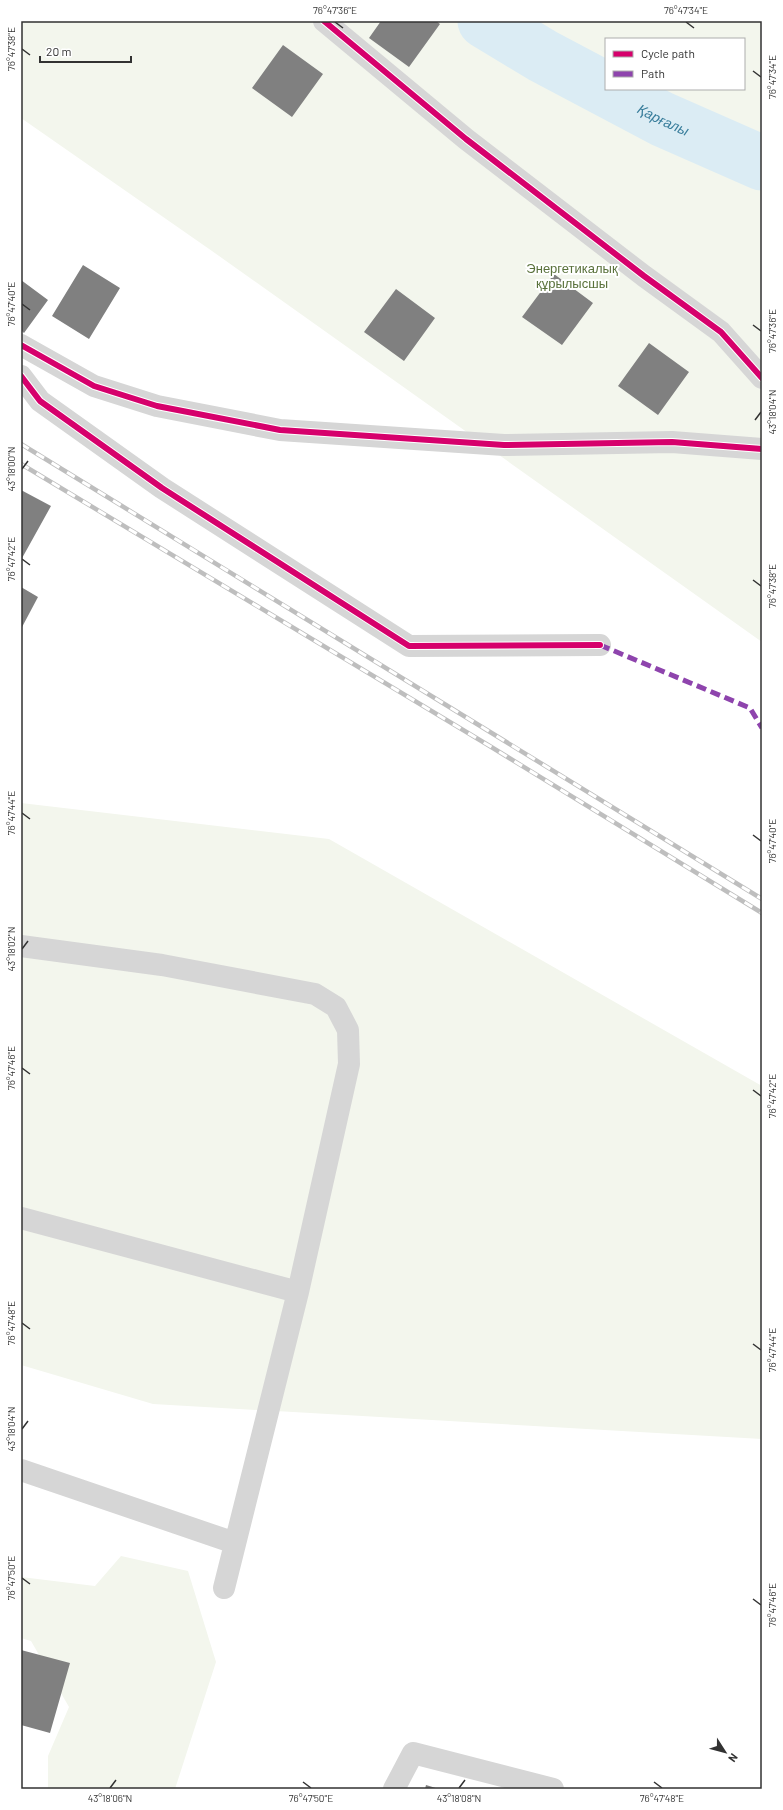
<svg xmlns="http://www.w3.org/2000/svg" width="783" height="1810" font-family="Barlow,sans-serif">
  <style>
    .green { fill: #f3f6ed; fill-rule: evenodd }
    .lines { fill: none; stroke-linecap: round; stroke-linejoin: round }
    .river { stroke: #dbecf4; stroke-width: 55 }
    .building { fill: #808080 }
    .minor { stroke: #d6d6d6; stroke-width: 22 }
    .rail-casing { stroke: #bebebe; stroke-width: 4.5 }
    .rail { stroke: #fff; stroke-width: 3; stroke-dasharray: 9; stroke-linecap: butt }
    .quiet { stroke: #8e44ad; stroke-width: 5; stroke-dasharray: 10 5; stroke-linecap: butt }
    .cycleway-casing { stroke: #fff; stroke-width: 8 }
    .cycleway { stroke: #d6006c; stroke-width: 6 }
    .ticks { fill: none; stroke: #323232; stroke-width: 1.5 }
    .labels { text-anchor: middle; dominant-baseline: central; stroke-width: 4; stroke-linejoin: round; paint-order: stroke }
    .park-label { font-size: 13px; fill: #59713b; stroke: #fff }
    .water-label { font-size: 14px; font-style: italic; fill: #387d9b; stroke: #fff }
    .neatline { fill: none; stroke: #323232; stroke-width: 1.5 }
    .ticks-label { font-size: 10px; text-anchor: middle; fill: #323232 }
  </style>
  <rect width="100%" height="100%" fill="#fff"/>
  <path class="green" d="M 21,21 L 762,21 L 762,642 L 212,251 L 21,118 ZM 606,39 L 744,39 L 744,89 L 606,89 Z
    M 21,803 L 329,839 L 762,1086 L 762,1439 L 153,1404 L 21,1365 Z
    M 121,1556 L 188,1571 L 216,1662 L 175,1789 L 48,1789 L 48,1756 L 69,1707 L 31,1641 L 21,1638 L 21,1577 L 95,1586 Z"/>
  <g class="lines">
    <path class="river" id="s1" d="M 485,21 L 543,56 L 662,119 L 762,163"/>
  </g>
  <path class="building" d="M 381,21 L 436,21 L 440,24 L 409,67 L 369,38 Z
    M 283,45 L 323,74 L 292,117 L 252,88 Z
    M 83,265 L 120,288 L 89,339 L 52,316 Z
    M 554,274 L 593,303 L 562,345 L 522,317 Z
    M 21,280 L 48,300 L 24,333 L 21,330 Z
    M 396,289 L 435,318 L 404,361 L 364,332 Z
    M 649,343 L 689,372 L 658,415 L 618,386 Z
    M 21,490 L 51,506 L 21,560 Z
    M 21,587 L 38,597 L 21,629 Z
    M 21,1650 L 70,1663 L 50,1733 L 21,1725 Z
    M 426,1785 L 439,1789 L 425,1789 Z"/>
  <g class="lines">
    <path class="minor" d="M 324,21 L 466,139 L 644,276 L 721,332 L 762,378
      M 21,345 L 94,386 L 157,406 L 280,430 L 504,445 L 672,442 L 762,449
      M 21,376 L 40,401 L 162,488 L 409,646 L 600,645
      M 21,946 L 162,965 L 315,994 L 336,1007 L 348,1030 L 349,1064 L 298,1292 L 224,1588
      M 21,1218 L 298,1292
      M 21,1470 L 235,1543
      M 394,1789 L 413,1753 L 553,1789"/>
    <g class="rail-casing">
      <path id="rail" d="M 21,444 L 762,899
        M 21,464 L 488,745 L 762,913"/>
    </g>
    <use href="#rail" class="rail"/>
    <path class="quiet" d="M 600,645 L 750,708 L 762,728"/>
    <g class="cycleway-casing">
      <path id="cycleway" d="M 324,21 L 466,139 L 644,276 L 721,332 L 762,378
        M 21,345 L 94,386 L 157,406 L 280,430 L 504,445 L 672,442 L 762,449
        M 21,376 L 40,401 L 162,488 L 409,646 L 600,645"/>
    </g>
    <use href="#cycleway" class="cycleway"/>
  </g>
  <path class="ticks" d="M 335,22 L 343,28M 686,22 L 694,28M 22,49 L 30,55M 753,71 L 761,77M 22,304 L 30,310M 753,325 L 761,331M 755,420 L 761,412M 22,469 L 28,461M 22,559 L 30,565M 753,580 L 761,586M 22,813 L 30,819M 753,835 L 761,841M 22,949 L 28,941M 22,1068 L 30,1074M 753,1090 L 761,1096M 22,1323 L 30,1329M 753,1344 L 761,1350M 22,1429 L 28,1421M 22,1578 L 30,1584M 753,1599 L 761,1605M 303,1782 L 311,1788M 654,1782 L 662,1788M 110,1788 L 116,1780M 459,1788 L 465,1780"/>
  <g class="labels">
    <g class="park-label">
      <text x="572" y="268">Энергетикалық<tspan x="572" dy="15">құрылысшы</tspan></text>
    </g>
    <g class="water-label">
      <text stroke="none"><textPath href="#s1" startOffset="204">Қарғалы</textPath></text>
    </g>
  </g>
  <rect width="783" height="1810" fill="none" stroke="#ffffff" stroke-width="44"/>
  <rect x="605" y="38" width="140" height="52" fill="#ffffff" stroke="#adadad"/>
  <rect x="613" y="51" width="20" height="6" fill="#d6006c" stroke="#adadad"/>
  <text x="641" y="58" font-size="12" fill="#323232">Cycle path</text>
  <rect x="613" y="71" width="20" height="6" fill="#8e44ad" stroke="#adadad"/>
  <text x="641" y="78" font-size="12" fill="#323232">Path</text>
  <g transform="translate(725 1752) rotate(126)" stroke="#ffffff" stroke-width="3" paint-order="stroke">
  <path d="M0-3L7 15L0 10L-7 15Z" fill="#323232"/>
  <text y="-6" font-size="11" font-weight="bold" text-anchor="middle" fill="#323232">N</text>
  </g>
  <path d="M40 56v6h91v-6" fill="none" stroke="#323232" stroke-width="2"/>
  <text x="46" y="56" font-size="12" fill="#323232" stroke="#ffffff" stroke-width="3" paint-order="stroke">20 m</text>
  <rect x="22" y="22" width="739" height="1766" class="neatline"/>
  <g class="ticks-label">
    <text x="335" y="14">76°47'36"E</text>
    <text x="686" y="14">76°47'34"E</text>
    <text transform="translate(11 49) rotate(-90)" y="4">76°47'38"E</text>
    <text transform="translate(772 77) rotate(-90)" y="4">76°47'34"E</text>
    <text transform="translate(11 304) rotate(-90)" y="4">76°47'40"E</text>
    <text transform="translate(772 331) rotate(-90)" y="4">76°47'36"E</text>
    <text transform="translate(772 412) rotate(-90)" y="4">43°18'04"N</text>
    <text transform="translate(11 469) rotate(-90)" y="4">43°18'00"N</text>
    <text transform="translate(11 559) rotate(-90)" y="4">76°47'42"E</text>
    <text transform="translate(772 586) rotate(-90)" y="4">76°47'38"E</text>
    <text transform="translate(11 813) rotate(-90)" y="4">76°47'44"E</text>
    <text transform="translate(772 841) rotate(-90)" y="4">76°47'40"E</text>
    <text transform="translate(11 949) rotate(-90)" y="4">43°18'02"N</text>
    <text transform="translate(11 1068) rotate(-90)" y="4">76°47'46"E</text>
    <text transform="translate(772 1096) rotate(-90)" y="4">76°47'42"E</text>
    <text transform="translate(11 1323) rotate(-90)" y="4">76°47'48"E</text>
    <text transform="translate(772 1350) rotate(-90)" y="4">76°47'44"E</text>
    <text transform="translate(11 1429) rotate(-90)" y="4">43°18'04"N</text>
    <text transform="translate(11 1578) rotate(-90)" y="4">76°47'50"E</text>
    <text transform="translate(772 1605) rotate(-90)" y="4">76°47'46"E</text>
    <text x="110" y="1802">43°18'06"N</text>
    <text x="311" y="1802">76°47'50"E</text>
    <text x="459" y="1802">43°18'08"N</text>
    <text x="662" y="1802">76°47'48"E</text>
  </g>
</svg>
